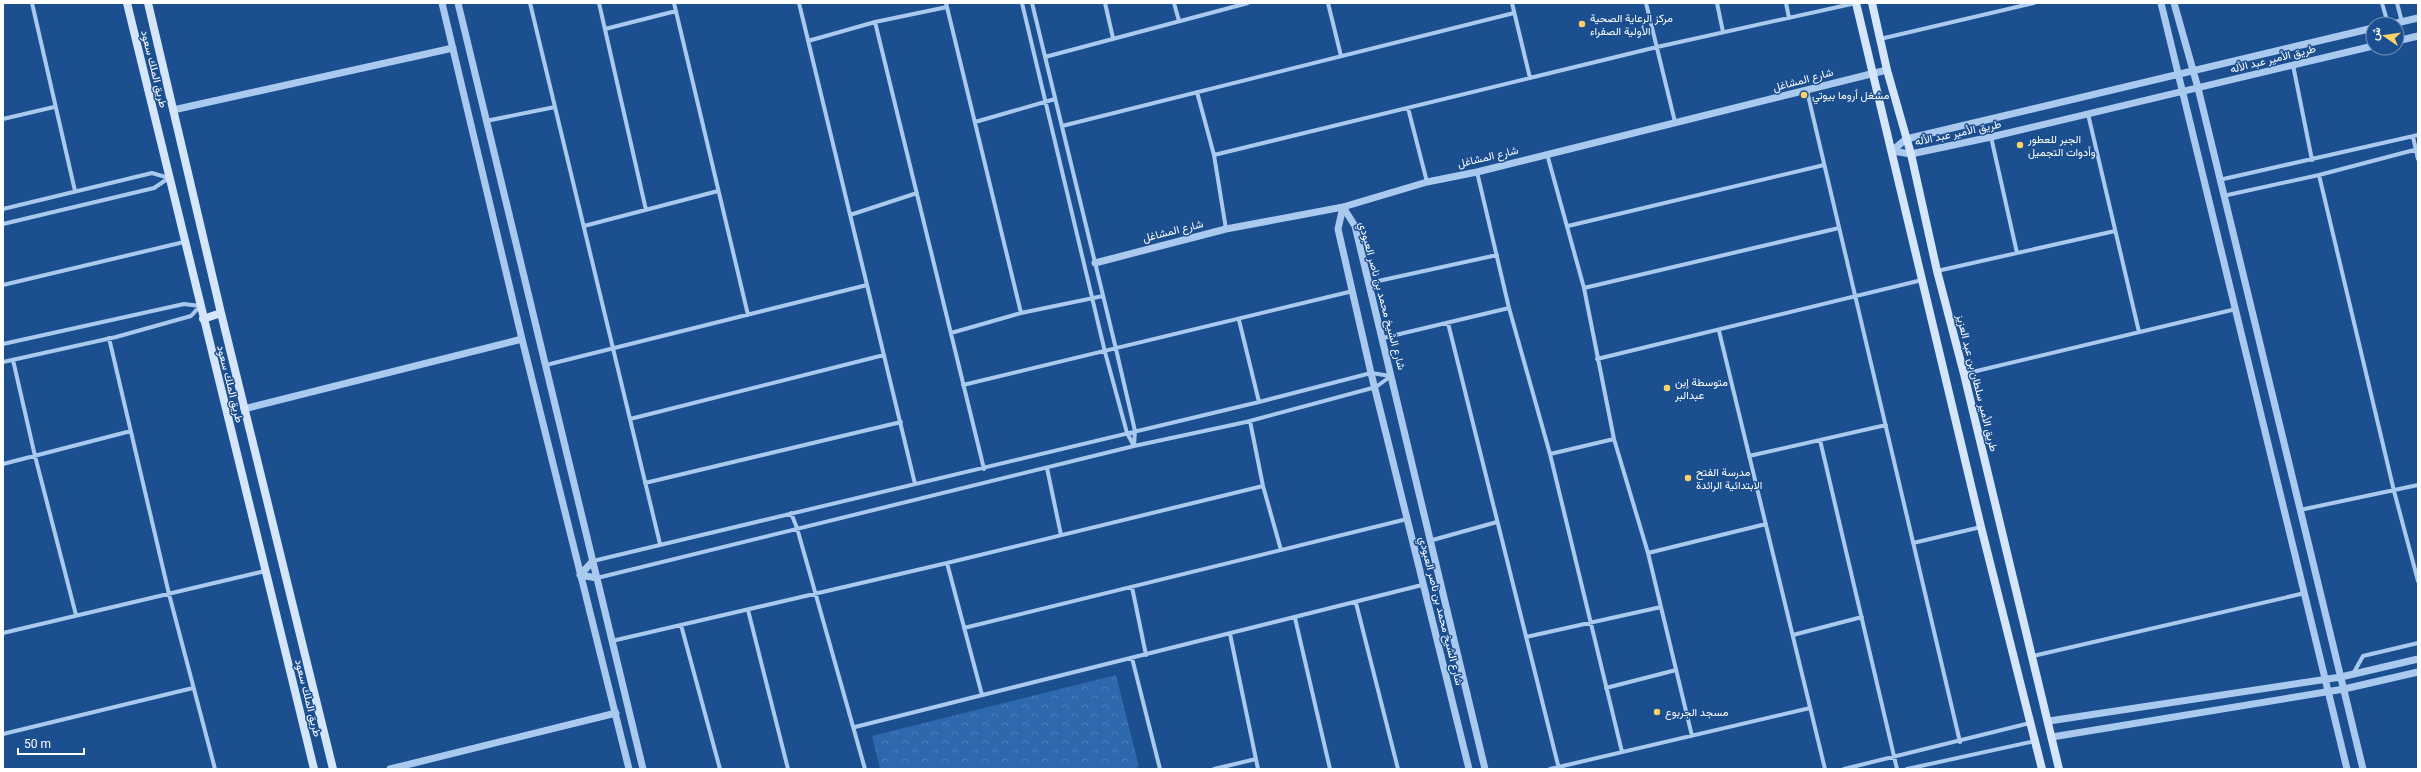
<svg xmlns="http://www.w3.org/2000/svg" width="2421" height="772" font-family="Roboto,Vazirmatn,sans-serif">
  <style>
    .forest { fill: url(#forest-crowns) }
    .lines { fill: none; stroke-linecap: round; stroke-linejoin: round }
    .minor { stroke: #a9c9ee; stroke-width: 4 }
    .tertiary { stroke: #a9c9ee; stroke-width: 7 }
    .secondary { stroke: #d6e6fa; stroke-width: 8 }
    .poi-dot { fill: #ffd166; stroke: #1b4f8f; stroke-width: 1.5 }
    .labels { text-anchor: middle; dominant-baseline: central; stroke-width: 3; stroke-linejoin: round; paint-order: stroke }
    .poi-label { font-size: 11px; fill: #fff; stroke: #1b4f8f; text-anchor: start }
    .street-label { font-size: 11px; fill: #fff; stroke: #1b4f8f }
  </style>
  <defs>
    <pattern id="forest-crowns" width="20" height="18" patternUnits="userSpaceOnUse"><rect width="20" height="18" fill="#2e69ad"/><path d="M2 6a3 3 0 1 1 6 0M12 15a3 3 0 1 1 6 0" fill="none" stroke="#4d80b9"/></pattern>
  </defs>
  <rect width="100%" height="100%" fill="#1b4f8f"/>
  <path class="forest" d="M 1116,675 L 1139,767 L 1131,769 L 880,769 L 872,736 Z"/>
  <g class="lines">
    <path class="minor" d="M 32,3 L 75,191
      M 530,3 L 660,544
      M 599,3 L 646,210
      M 674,3 L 748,315
      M 799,3 L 915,484
      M 946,3 L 1021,313
      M 1022,3 L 1105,352 L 1127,433 L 1134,446
      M 1032,3 L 1116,349 L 1135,431 L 1134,445
      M 1105,3 L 1113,38
      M 1174,3 L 1179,21
      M 1328,3 L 1341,56
      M 1512,3 L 1530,78
      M 1646,3 L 1675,122
      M 1717,3 L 1723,32
      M 1786,3 L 1789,18
      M 2382,3 L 2388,24
      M 2397,3 L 2402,22
      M 875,22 L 984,469
      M 605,29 L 676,11
      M 1880,39 L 2034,3
      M 808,41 L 875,22 L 947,7
      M 1045,57 L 1248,3
      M 2293,65 L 2312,160
      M 1807,91 L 1960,742
      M 1197,92 L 1214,155 L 1226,229
      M 1408,108 L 1427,182
      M 2088,114 L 2139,332
      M 3,119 L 54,107
      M 486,121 L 555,107
      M 975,122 L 1055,99
      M 1062,126 L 1514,13
      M 1991,137 L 2017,253
      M 2413,137 L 2418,159
      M 1547,154 L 1584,288 L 1614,439 L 1648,553 L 1692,736
      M 1214,155 L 1657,47 L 1856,3
      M 1477,172 L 1509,308 L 1550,454 L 1622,752
      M 2319,175 L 2394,491 L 2418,581
      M 2219,180 L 2418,135
      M 2223,196 L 2319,175 L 2418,149
      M 3,209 L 152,173 L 169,178
      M 850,215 L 917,193
      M 3,224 L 154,188 L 169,178
      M 584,226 L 718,191
      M 1568,226 L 1824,165
      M 1937,271 L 2115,231
      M 1369,283 L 1497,255
      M 3,285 L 184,242
      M 1584,288 L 1839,228
      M 1239,320 L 1259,402
      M 1448,323 L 1559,769
      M 1719,331 L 1825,769
      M 951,333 L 1021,313 L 1103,296
      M 109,338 L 169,594 L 215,769
      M 1383,338 L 1509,308
      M 3,344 L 184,304 L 200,306
      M 1597,359 L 1922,280
      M 13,360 L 35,456 L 76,615
      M 3,362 L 116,337 L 191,316 L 200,306
      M 546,365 L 867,285
      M 1964,374 L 2236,309
      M 963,385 L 1353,291
      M 630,419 L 884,355
      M 1250,421 L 1263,486 L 1281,550
      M 1820,440 L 1897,769
      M 1550,454 L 1614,439
      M 1749,456 L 1886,425
      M 3,464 L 131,431
      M 1047,468 L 1061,535
      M 645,483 L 901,422
      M 2300,510 L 2418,485
      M 791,513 L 797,528 L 865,769
      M 1429,541 L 1497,522
      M 1913,543 L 1981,527
      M 1648,553 L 1766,524
      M 593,561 L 1259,402 L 1371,373 L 1391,376
      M 947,563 L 982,695
      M 597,578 L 1134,446 L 1246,422 L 1376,387 L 1391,376
      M 1132,587 L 1146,655
      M 1356,603 L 1398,769
      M 748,610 L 788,769
      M 1295,618 L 1330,769
      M 681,625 L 720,769
      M 964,628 L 1407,519
      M 3,633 L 265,571
      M 1230,634 L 1258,769
      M 1793,635 L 1862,617
      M 1526,637 L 1661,607
      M 612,641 L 947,563 L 1263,486
      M 2033,656 L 2305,593
      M 1132,658 L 1160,769
      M 2353,674 L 2363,656 L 2418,643
      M 1606,688 L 1676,670
      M 855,727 L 1422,585
      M 3,734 L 193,688
      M 1214,769 L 1256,759
      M 1550,769 L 1810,708
      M 1844,769 L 2030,723
      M 1907,769 L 2035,741"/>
    <path class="tertiary" d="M 442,3 L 522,339 L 629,769
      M 458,3 L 643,769
      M 2161,3 L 2347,769
      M 2174,3 L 2198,88 L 2363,769
      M 2392,24 L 2418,18
      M 2373,28 L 1906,139 L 1892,151 L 1911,154 L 1991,137 L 2373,46
      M 2397,41 L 2418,36
      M 173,110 L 453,48
      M 1343,207 L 1355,226 L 1485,769
      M 1343,207 L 1338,229 L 1371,373 L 1469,769
      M 1095,263 L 1226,229 L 1343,207 L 1427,182 L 1477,172 L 1887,70
      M 244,409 L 522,339
      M 580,575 L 593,561
      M 580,575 L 597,578
      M 2049,721 L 2341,677 L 2418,659
      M 2052,737 L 2344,689 L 2418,672
      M 390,769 L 616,713"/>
    <path class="secondary" d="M 127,3 L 314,769
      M 148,3 L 221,313 L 333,769
      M 1856,3 L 1981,527 L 2042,769
      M 1872,3 L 1887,70 L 1911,154 L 1937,271 L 1964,374 L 2059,769
      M 203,319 L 221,313"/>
  </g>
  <g class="poi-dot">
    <circle cx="1582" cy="24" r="4"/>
    <circle cx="1804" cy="95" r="4"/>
    <circle cx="2020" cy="145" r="4"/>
    <circle cx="1667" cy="388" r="4"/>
    <circle cx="1688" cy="478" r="4"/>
    <circle cx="1657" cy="712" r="4"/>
  </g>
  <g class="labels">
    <g class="poi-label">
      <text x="1590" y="18">مركز الرعاية الصحية<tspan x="1590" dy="13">الأولية الصفراء</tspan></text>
      <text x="1812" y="95">مشغل أروما بيوتي</text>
      <text x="2028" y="139">الجبر للعطور<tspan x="2028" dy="13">وأدوات التجميل</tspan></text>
      <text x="1675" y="382">متوسطة إبن<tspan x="1675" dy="13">عبدالبر</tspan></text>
      <text x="1696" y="472">مدرسة الفتح<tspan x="1696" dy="13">الابتدائية الرائدة</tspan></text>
      <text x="1665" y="712">مسجد الجربوع</text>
    </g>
    <g class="street-label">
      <text transform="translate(2273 59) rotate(-14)">طريق الأمير عبد الأله</text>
      <text transform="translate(154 69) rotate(76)">طريق الملك سعود</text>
      <text transform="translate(1803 80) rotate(-15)">شارع المشاغل</text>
      <text transform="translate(1958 133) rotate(-12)">طريق الأمير عبد الأله</text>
      <text transform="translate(1488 157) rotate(-13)">شارع المشاغل</text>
      <text transform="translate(1173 231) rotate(-14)">شارع المشاغل</text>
      <text transform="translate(1382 296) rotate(75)">شارع الشيخ محمد بن ناصر العبودي</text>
      <text transform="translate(1977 383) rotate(76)">طريق الأمير سلطان بن عبد العزيز</text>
      <text transform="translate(230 384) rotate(76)">طريق الملك سعود</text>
      <text transform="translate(1441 611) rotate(76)">شارع الشيخ محمد بن ناصر العبودي</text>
      <text transform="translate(308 698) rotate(76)">طريق الملك سعود</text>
    </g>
  </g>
  <rect width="2421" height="772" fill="none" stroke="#ffffff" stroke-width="8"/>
  <g transform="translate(2385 36) rotate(283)"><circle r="19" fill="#1b4f8f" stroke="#7695bc"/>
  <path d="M0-3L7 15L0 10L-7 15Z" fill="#ffd166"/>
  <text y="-6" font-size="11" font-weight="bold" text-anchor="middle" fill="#ffffff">ش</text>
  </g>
  <path d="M18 748v6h66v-6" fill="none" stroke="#ffffff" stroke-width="2"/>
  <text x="24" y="748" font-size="12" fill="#ffffff" stroke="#1b4f8f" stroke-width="3" paint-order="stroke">50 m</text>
</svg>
